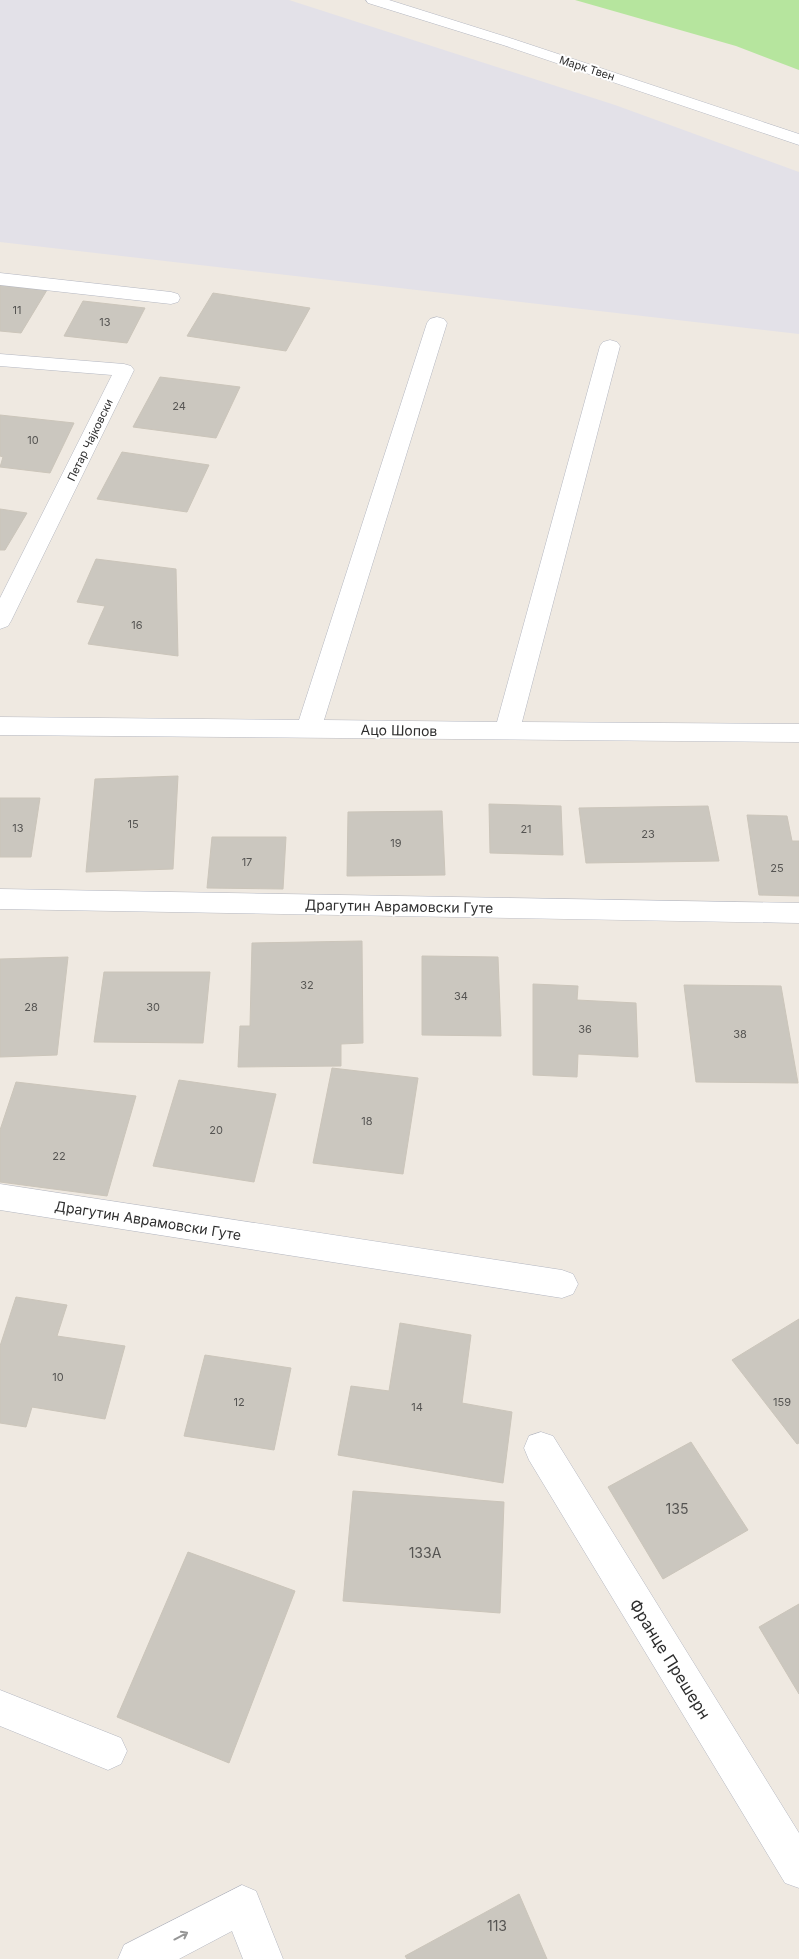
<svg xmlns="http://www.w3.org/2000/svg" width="799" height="1959" font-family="Inter,sans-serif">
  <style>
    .industrial { fill: #e3e1e8 }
    .green { fill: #b6e59e }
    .building { fill: #cbc7bf; stroke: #cbc5ba }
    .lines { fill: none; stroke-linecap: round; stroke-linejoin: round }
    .minor-casing { stroke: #b4b7c1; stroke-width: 1 }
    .minor { fill: #fff; fill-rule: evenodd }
    .oneway { stroke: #969696 }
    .labels { text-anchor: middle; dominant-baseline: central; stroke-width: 4; stroke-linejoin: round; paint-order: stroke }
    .far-street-label { font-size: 11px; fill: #2e2e2e; stroke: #fff }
    .number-label { font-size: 11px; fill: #555452 }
    .street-label { font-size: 14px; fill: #2e2e2e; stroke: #fff }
    .near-number-label { font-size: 14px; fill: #555452 }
    .near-street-label { font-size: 16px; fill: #2e2e2e; stroke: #fff }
  </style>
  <rect width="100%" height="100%" fill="#efe9e1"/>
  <path class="industrial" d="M 0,0 L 289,0 L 615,105 L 799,172 L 799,334 L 0,242 Z"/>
  <path class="green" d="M 575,0 L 799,0 L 799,70 L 736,46 Z"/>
  <path class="building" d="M 0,285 L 47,290 L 21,333 L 0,331 Z
    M 213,293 L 310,308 L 286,351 L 187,336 Z
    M 83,301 L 145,308 L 127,343 L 64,336 Z
    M 160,377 L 240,387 L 216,438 L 133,427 Z
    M 0,415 L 74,423 L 50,473 L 0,467 L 3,457 L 0,456 Z
    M 122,452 L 209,465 L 187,512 L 97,499 Z
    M 0,509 L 27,513 L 5,550 L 0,550 Z
    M 96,559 L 176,569 L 178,656 L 88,644 L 105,606 L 77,602 Z
    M 178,776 L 173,869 L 86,872 L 95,779 Z
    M 0,798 L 40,798 L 31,857 L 0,857 Z
    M 489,804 L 561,806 L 563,855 L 490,853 Z
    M 708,806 L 719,861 L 586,863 L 579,808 Z
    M 442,811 L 445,875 L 347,876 L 348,812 Z
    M 747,815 L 787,816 L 792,841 L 799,841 L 799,896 L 759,895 Z
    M 212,837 L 286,837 L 283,889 L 207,888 Z
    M 362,941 L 363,1043 L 341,1044 L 341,1066 L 238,1067 L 240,1026 L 250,1026 L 252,943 Z
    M 422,956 L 498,957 L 501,1036 L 422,1035 Z
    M 68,957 L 57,1055 L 0,1057 L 0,959 Z
    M 104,972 L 210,972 L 203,1043 L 94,1042 Z
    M 533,984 L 578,986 L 577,1000 L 636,1003 L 638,1057 L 578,1054 L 577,1077 L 533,1075 Z
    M 684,985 L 781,986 L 798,1083 L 696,1082 Z
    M 332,1068 L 418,1078 L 403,1174 L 313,1163 Z
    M 179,1080 L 276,1094 L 254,1182 L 153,1166 Z
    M 16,1082 L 136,1096 L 107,1196 L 0,1182 L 0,1130 Z
    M 16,1297 L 67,1305 L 57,1336 L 125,1346 L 105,1419 L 32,1407 L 26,1427 L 0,1423 L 0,1346 Z
    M 799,1319 L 799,1443 L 797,1444 L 732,1360 Z
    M 400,1323 L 471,1335 L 462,1403 L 512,1412 L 503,1483 L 338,1455 L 351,1386 L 389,1391 Z
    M 205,1355 L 291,1368 L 274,1450 L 184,1436 Z
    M 691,1442 L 748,1530 L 663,1579 L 608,1487 Z
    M 353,1491 L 504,1502 L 500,1613 L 343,1601 Z
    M 188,1552 L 295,1591 L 229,1763 L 117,1717 Z
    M 799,1604 L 799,1694 L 759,1627 Z
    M 519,1894 L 547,1959 L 407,1959 L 405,1956 Z"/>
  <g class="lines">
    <g class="minor-casing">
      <path id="minor" d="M 366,0 L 389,0 L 513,39 L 799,134 L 799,145 L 503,45 L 368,3 Z
        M 0,273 L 171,292 L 178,294 L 180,298 L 178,302 L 171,304 L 0,285 Z
        M 437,317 L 444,319 L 447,323 L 324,720 L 497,722 L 600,346 L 603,342 L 610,340 L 617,342 L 620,346 L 522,722 L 799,724 L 799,742 L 0,735 L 0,717 L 299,720 L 427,323 L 430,319 Z
        M 0,354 L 124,364 L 131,366 L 134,370 L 11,621 L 8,626 L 0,629 L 0,598 L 112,375 L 0,366 Z
        M 0,889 L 799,903 L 799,923 L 0,909 Z
        M 0,1184 L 562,1270 L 573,1274 L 578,1284 L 573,1294 L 562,1298 L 0,1210 Z
        M 541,1432 L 553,1436 L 799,1833 L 799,1888 L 785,1883 L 529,1460 L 524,1448 L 529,1436 Z
        M 0,1690 L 121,1738 L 127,1751 L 121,1764 L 108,1770 L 0,1726 Z
        M 242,1885 L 256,1891 L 283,1959 L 243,1959 L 232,1931 L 179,1959 L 118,1959 L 124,1945 Z"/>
    </g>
    <use href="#minor" class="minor"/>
  </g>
  <defs><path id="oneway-shaft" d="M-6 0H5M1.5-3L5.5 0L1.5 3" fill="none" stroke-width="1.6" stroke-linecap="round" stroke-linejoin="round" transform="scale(1.25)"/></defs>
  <use class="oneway" href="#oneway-shaft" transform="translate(181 1936) rotate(-28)"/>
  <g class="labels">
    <g class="far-street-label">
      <text transform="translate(587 68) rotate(18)">Марк Твен</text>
      <text transform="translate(90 440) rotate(-64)">Петар Чајковски</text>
    </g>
    <g class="number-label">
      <text x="17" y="310">11</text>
      <text x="105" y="322">13</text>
      <text x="179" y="406">24</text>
      <text x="33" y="440">10</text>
      <text x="137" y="625">16</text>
      <text x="133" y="824">15</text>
      <text x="18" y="828">13</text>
      <text x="526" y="829">21</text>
      <text x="648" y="834">23</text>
      <text x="396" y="843">19</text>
      <text x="247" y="862">17</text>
      <text x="777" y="868">25</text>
      <text x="307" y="985">32</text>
      <text x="461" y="996">34</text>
      <text x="31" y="1007">28</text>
      <text x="153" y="1007">30</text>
      <text x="585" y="1029">36</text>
      <text x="740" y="1034">38</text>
      <text x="367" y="1121">18</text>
      <text x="216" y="1130">20</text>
      <text x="59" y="1156">22</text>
      <text x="58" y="1377">10</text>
      <text x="239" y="1402">12</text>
      <text x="782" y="1402">159</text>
      <text x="417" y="1407">14</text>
    </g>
    <g class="street-label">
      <text transform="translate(399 730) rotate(1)">Ацо Шопов</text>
      <text transform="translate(399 906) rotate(1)">Драгутин Аврамовски Гуте</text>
      <text transform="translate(148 1220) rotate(9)">Драгутин Аврамовски Гуте</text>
    </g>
    <g class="near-number-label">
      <text x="677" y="1508">135</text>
      <text x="425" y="1552">133A</text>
      <text x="497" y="1925">113</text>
    </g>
    <g class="near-street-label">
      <text transform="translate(670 1659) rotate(58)">Франце Прешерн</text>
    </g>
  </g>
</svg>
